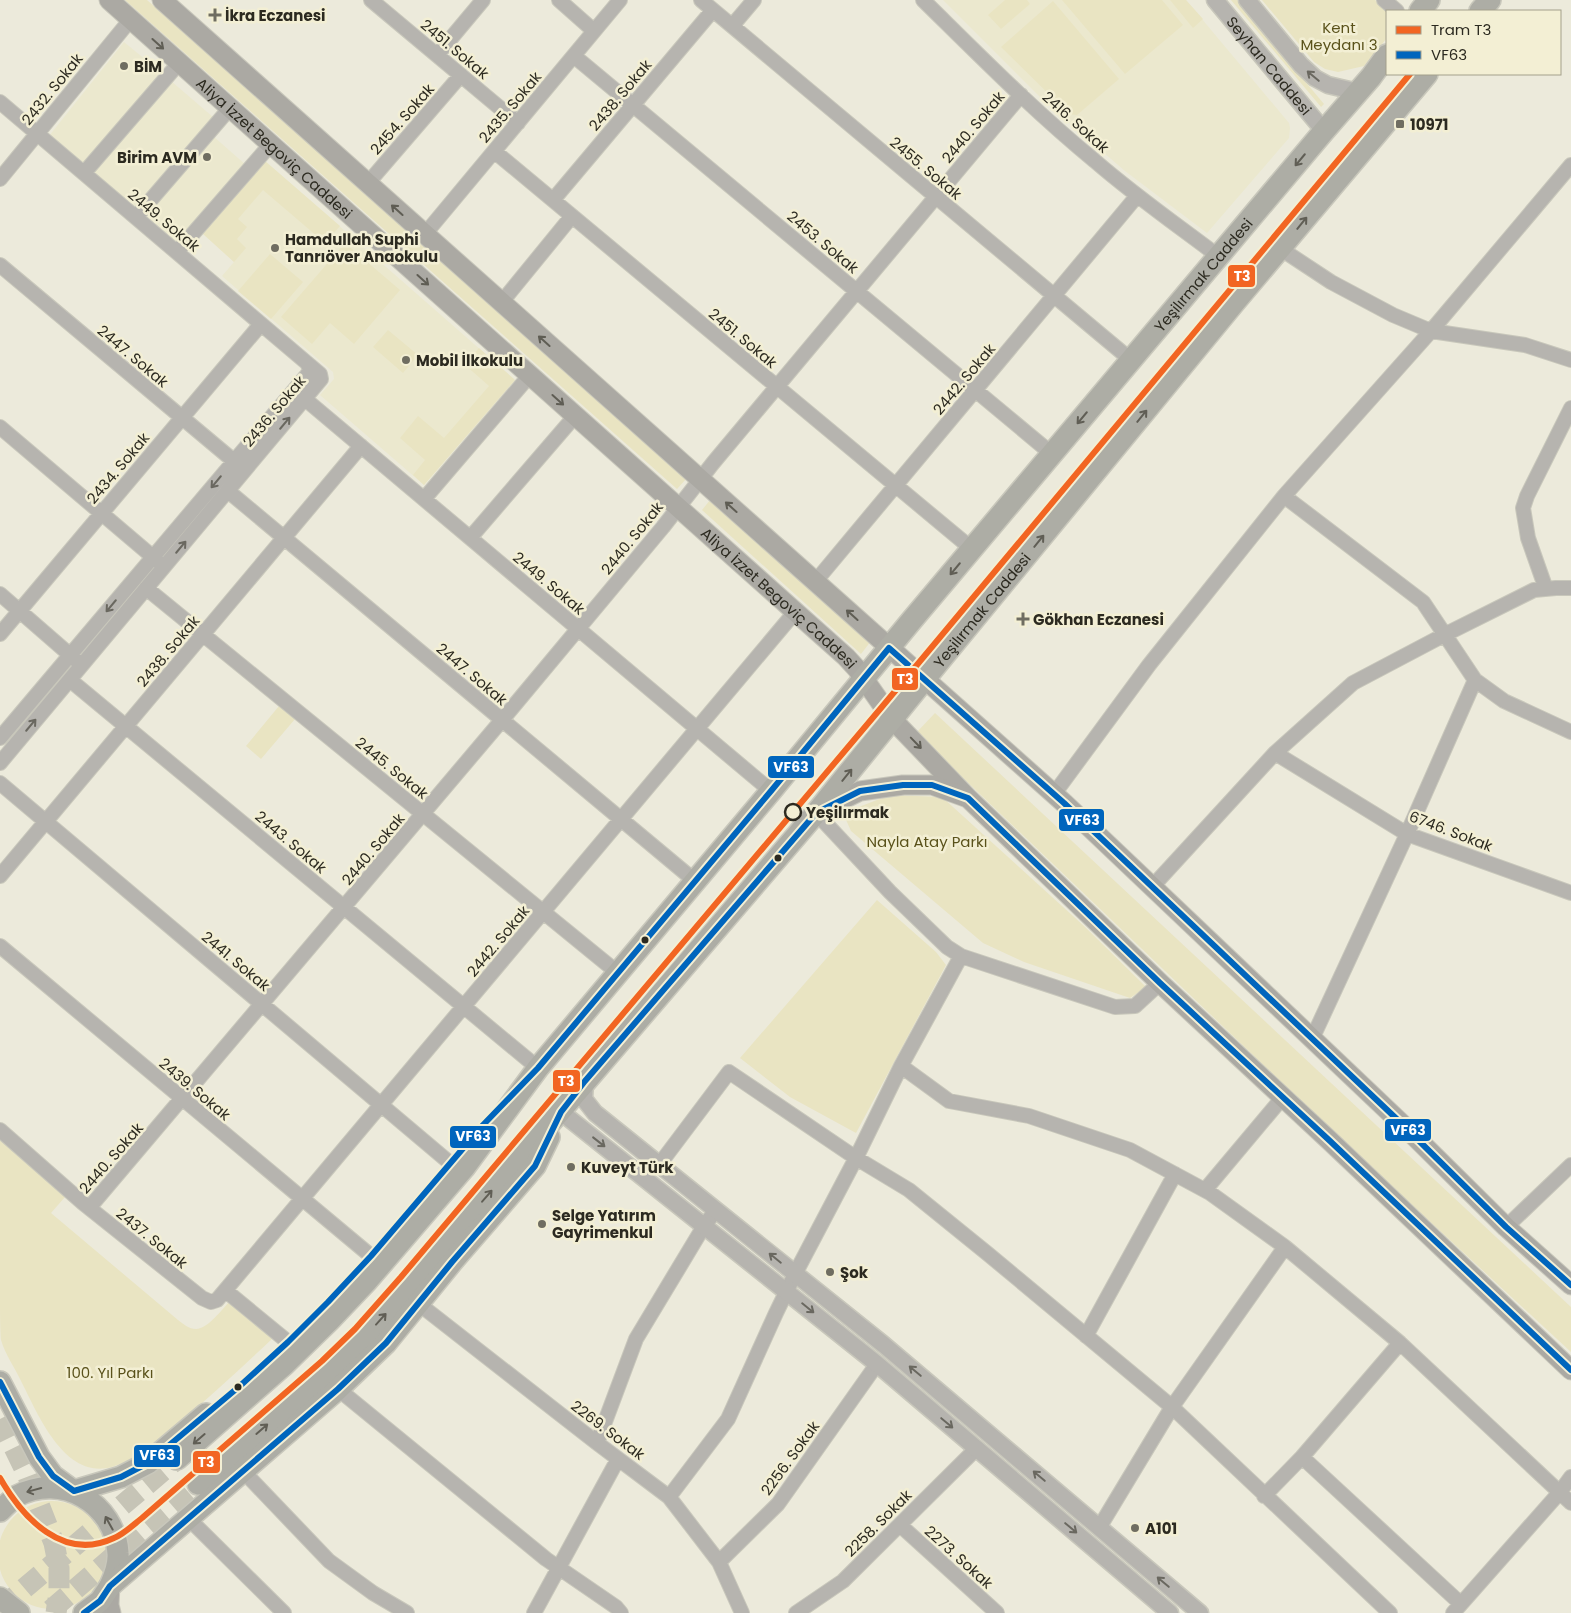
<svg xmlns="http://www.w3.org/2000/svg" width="1571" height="1613" font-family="Poppins,sans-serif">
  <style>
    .built { fill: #ebe8ce }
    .green { fill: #e9e4c2 }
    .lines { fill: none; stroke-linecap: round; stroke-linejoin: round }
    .primary-tunnel { stroke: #c6c4b6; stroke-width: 21; stroke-dasharray: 21 11; stroke-linecap: butt }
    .minor-casing { stroke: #c8c7bb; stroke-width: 16 }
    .tertiary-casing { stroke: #c8c7bb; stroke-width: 19 }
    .secondary-casing { stroke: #c8c7bb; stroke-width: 21 }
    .primary-casing { stroke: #c8c7bb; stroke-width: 24 }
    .minor { stroke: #b6b4af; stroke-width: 14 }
    .tertiary { stroke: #b6b4af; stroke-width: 16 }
    .secondary { stroke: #aba9a3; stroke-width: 19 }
    .primary { stroke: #adada5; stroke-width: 21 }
    .bus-1-casing { stroke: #f3efd4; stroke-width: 10 }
    .bus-1 { stroke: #0065bd; stroke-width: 6 }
    .tram-1-casing { stroke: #f3efd4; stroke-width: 10 }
    .tram-1 { stroke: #f26522; stroke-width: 6 }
    .oneway { stroke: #5f5d54 }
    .oneway2 { stroke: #6a6860 }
    .oneway3 { stroke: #605e55 }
    .poi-dot { fill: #6f6d61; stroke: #f3efd4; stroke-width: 2 }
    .stop-dot { fill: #f3efd4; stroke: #2c2a20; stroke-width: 2.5 }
    .bus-dot { fill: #2c2a20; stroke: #f3efd4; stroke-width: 2 }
    .labels { text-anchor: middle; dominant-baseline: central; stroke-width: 5; stroke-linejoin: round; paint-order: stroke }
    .poi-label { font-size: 15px; font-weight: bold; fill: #2c2a20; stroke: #f3efd4; text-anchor: start }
    .park-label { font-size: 15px; fill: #5a521b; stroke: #f3efd4 }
    .street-label { font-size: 15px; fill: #2c2a20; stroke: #f3efd4 }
    .stop-label { font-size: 15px; font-weight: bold; fill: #2c2a20; stroke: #f3efd4; text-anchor: start }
    .line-badge { stroke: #f3efd4; stroke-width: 2 }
    .badge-label { font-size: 14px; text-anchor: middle; font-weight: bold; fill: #fff }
  </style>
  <rect width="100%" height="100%" fill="#eceadb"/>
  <path class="built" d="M 943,0 L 1186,0 L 1289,123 L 1290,128 L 1289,138 L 1207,233 L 1125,171 L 1075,128 L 1039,96 Z
    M 124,42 L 163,74 L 83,165 L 49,136 Z
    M 171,81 L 213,117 L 135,209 L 93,173 Z
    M 213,136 L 246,165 L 176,246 L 142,217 Z
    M 265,161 L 515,380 L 424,485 L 320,395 L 334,379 L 333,372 L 222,276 L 234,262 L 202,233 Z"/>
  <path class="green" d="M 125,0 L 147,0 L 686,479 L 677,489 Z
    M 1005,0 L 1027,0 L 1030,4 L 1001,29 L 988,15 Z
    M 1062,0 L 1162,0 L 1183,25 L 1125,74 Z
    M 1170,0 L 1186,0 L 1203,19 L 1193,28 Z
    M 1231,0 L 1237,0 L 1324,104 L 1321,107 Z
    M 1262,0 L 1375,0 L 1389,11 L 1387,11 L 1387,38 L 1364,66 L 1338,72 L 1325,69 L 1314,62 Z
    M 1053,1 L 1119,79 L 1077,115 L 1069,114 L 1001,47 Z
    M 265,161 L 340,226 L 325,243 L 263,190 L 238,219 L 247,227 L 237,239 L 246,248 L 234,262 L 202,233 Z
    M 345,243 L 400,290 L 354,344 L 330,323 L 312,344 L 281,317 Z
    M 270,254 L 303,282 L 271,319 L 238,291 Z
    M 388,330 L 418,355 L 403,373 L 373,347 Z
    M 479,348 L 515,380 L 424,485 L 413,475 L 425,460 L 400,438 L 418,416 L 444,438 L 489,386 L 464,364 Z
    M 710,500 L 871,641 L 861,654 L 702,510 Z
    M 279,706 L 295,719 L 261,759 L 246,746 Z
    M 935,713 L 1571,1307 L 1571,1352 L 1345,1143 L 916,733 Z
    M 890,795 L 942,797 L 1084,926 L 1146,987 L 1130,998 L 1024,962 L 983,943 L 851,831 L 843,813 Z
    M 877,900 L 936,952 L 946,965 L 856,1133 L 790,1097 L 740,1058 Z
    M 0,1140 L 65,1197 L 51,1213 L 178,1320 C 183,1324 189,1329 196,1329 C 208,1329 223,1308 231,1300 L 273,1338 C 242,1367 211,1396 178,1424 C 157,1441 138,1459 112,1467 C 64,1480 38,1414 21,1381 C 15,1368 5,1354 1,1340 C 0,1331 0,1299 0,1288 C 0,1238 0,1189 0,1140 Z
    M-2 1555a54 54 0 1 1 108 0a54 54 0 1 1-108 0Z"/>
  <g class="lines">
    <path class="primary-tunnel" d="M 0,1419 L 27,1474 L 54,1543 L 59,1568 L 59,1593 L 56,1613
      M 0,1609 L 177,1459
      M 51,1610 L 198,1484"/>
    <g class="minor-casing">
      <path id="minor" d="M 371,0 L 518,123
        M 559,0 L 594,31
        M 701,0 L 1131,360
        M 923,0 C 979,55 1034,111 1095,161 C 1134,195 1177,225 1218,256
        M 1384,0 L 1397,11
        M 732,26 L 754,0
        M 437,55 L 483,0
        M 574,56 L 1052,454
        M 0,102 L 307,363 L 320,374 L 321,379 L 0,763
        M 494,151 L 972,549
        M 84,173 L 179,63
        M 0,179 L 131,19
        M 368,183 L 461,75
        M 553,200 L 713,10
        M 136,217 L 230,108
        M 425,234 L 620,0
        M 1281,249 L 1331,282 L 1393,315 L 1431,331 L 1525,345 L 1571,360
        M 177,252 L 271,144
        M 0,265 L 241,467
        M 501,303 L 572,216
        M 305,399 L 771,791
        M 0,427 L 160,563
        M 228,491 L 695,881
        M 1284,496 L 1423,602 L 1475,680 L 1504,701 L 1571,732
        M 424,499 L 530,375
        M 470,538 L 575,416
        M 815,582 L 1137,196
        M 146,588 L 618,973
        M 1546,589 L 1528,538 L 1523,508 L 1527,496 L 1571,408
        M 0,594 L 77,661
        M 0,634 L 261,324
        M 70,680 L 538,1068
        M 0,738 L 307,375 L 310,369 L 307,363
        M 1275,753 L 1407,834 L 1571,893
        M 0,783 L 450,1163
        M 1054,794 L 1149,665 L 1284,496 L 1431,331 L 1571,165
        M 816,813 L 890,892 L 947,947 L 961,956 L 1115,1007 L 1135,1006 L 1160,983
        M 0,876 L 361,446
        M 1152,887 L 1275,753 L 1353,683 L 1444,635 L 1534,590 L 1556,588 L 1571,588
        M 0,946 L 371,1256
        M 1312,1039 L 1407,834 L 1475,680
        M 901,1066 L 949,1101 L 1029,1116 L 1130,1150 L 1210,1193 L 1285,1247
        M 0,1130 L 83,1203 L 202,1298 L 211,1302 L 217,1300 L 795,612
        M 659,1165 L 729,1072 L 856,1158 L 909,1190 L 988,1254 L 1172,1407 L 1099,1528
        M 1205,1190 L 1283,1097
        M 89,1208 L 502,720 L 663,527 L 713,463 L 1021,95
        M 1506,1227 L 1571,1165
        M 226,1291 L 288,1342
        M 419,1304 L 597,1443 L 669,1497 L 719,1562 L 742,1613
        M 1086,1336 L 1175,1174
        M 338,1389 L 546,1559 L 616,1607 L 621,1613
        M 597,1443 L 636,1339 L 704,1226 L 716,1210
        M 1302,1457 L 1461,1604
        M 243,1471 L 329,1561 L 373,1593 L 407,1613
        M 1264,1496 L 1302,1457 L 1400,1343
        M 669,1497 L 728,1419 L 776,1313 L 795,1274 L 856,1158 L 901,1066 L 961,956
        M 189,1519 L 284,1613
        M 900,1525 L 997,1613
        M 719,1562 L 778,1504 L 877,1364
        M 534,1613 L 618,1459
        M 796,1613 L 843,1581 L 977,1448
        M 1390,1613 L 1172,1407 L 1285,1247 L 1400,1343 L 1571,1503
        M 1453,1613 L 1560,1492 L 1571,1477"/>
    </g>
    <g class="tertiary-casing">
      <g id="tertiary">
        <path id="s1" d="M 1215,0 L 1324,131"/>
        <path d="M 1247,0 L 1301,65 L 1315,78 L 1328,85 L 1358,92"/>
        <path d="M 585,1081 L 584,1099 L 595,1113 L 884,1345 L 1200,1613"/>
        <path d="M 561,1112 L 877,1364 L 1170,1613"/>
      </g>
    </g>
    <g class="secondary-casing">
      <g id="secondary">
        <path id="s2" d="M 109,0 L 846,657 L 857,669 L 892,719 L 968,798 L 1160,983 L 1330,1141 L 1571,1370"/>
        <path d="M 162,0 L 1064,803 L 1402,1124 L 1506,1227 L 1571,1285"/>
        <path d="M 817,812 L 860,791 L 903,785 L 932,785 L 965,797"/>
        <path d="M 110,1586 L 109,1605 L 111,1613"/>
      </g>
    </g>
    <g class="primary-casing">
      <g id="primary">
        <path d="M 1420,11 L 1429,0"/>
        <path d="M 1480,11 L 1490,0"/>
        <path d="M 0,1382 L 39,1457 L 53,1476 L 72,1490"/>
        <path id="s3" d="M 177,1459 L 285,1364 L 329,1321 L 367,1281 L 464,1168 L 538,1068 L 771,791 L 912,620 L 1324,131 L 1371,77 L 1387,55"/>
        <path id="s4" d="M 198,1484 L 325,1376 L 367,1334 L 399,1299 L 816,813 L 924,680 L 1234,303 L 1427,74"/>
        <path d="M 74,1491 L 121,1477 L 148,1463 L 206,1414"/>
        <path d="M 0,1511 C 5,1506 11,1500 17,1496 C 61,1472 115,1503 118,1553 C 119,1565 115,1575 110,1586"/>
        <path d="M 0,1598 L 19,1613"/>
        <path d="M 84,1613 L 100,1601 L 110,1586 L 338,1389 L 386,1343 L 452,1262 L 535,1166 L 549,1137"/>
      </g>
    </g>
    <use href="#minor" class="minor"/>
    <use href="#tertiary" class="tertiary"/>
    <use href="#secondary" class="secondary"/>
    <use href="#primary" class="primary"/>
    <g class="bus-1-casing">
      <path id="bus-1" d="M 0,1382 L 39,1457 L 53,1476 L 74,1491 L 121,1477 L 148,1463 L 241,1385 L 288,1342 L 328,1302 L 371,1256 L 483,1125 L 538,1068 L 771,791 L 889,648 L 1064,803 L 1402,1124 L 1506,1227 L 1571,1285
        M 84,1613 L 100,1601 L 110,1586 L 338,1389 L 386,1343 L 452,1262 L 535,1166 L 561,1112 L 585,1081 L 816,813 L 860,791 L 903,785 L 932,785 L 968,798 L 1160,983 L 1330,1141 L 1571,1370"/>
    </g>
    <use href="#bus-1" class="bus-1"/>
    <g class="tram-1-casing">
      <path id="tram-1" d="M 0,1478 C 23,1518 63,1562 114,1538 C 124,1534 133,1525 142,1518 L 322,1361 L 355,1329 L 401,1277 L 881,708 L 1410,74"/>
    </g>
    <use href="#tram-1" class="tram-1"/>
  </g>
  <defs><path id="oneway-shaft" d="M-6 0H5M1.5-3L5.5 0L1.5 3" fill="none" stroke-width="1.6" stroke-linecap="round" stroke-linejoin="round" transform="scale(1.25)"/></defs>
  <g class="oneway">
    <use href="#oneway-shaft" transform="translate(158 44) rotate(42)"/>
    <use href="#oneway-shaft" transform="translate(397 210) rotate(-138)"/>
    <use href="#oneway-shaft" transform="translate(423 280) rotate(42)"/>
    <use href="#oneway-shaft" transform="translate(544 341) rotate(-138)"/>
    <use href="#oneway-shaft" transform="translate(558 400) rotate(42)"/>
    <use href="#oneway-shaft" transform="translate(731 507) rotate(-138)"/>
    <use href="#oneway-shaft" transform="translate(852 615) rotate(-138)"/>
    <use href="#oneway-shaft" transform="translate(916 743) rotate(46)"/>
  </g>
  <g class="oneway2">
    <use href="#oneway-shaft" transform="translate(1313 76) rotate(-140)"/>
    <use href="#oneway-shaft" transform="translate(285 423) rotate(-50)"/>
    <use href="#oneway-shaft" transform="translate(216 482) rotate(130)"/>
    <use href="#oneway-shaft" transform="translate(181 547) rotate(-50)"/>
    <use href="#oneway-shaft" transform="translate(111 606) rotate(130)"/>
    <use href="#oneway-shaft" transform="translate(31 725) rotate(-50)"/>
    <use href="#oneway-shaft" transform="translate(599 1142) rotate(38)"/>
    <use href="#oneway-shaft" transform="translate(775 1258) rotate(-141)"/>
    <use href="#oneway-shaft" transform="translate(808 1308) rotate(39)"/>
    <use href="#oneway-shaft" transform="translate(915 1371) rotate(-140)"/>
    <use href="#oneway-shaft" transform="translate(947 1423) rotate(40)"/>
    <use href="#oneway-shaft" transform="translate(1039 1476) rotate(-140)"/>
    <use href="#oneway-shaft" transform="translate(1071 1528) rotate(40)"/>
    <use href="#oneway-shaft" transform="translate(1163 1582) rotate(-140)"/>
  </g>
  <g class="oneway3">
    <use href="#oneway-shaft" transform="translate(1300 160) rotate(130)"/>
    <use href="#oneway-shaft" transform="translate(1302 223) rotate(-51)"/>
    <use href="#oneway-shaft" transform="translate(1142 416) rotate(-51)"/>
    <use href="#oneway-shaft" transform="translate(1082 418) rotate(130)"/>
    <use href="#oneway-shaft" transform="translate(1039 541) rotate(-51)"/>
    <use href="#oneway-shaft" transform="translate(955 569) rotate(130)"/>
    <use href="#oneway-shaft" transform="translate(847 775) rotate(-51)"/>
    <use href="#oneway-shaft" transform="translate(487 1196) rotate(-49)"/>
    <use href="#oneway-shaft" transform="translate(381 1319) rotate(-48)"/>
    <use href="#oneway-shaft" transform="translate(262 1429) rotate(-41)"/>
    <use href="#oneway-shaft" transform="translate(199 1439) rotate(139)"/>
    <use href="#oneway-shaft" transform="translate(34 1490) rotate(165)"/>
    <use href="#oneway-shaft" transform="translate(109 1523) rotate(-119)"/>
  </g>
  <g class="poi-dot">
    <path d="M212.5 7.5h5v5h5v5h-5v5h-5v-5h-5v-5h5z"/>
    <circle cx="124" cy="66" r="5"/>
    <rect x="1395" y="119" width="10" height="10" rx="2.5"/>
    <circle cx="207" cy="157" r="5"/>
    <circle cx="275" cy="248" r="5"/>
    <circle cx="406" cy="360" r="5"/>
    <path d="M1020.5 611.5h5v5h5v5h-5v5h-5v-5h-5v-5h5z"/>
    <circle cx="571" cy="1167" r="5"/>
    <circle cx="542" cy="1224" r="5"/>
    <circle cx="830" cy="1272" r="5"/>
    <circle cx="1135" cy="1528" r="5"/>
  </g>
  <circle class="stop-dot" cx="793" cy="812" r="8"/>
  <g class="bus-dot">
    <circle cx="778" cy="858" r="4.5"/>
    <circle cx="645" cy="940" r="4.5"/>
    <circle cx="238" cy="1387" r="4.5"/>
  </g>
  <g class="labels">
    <g class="poi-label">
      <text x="225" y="15">İkra Eczanesi</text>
      <text x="134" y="66">BİM</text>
      <text x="1410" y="124">10971</text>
      <text x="197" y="157" text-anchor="end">Birim AVM</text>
      <text x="285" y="239">Hamdullah Suphi<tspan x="285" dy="17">Tanrıöver Anaokulu</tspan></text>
      <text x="416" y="360">Mobil İlkokulu</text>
      <text x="1033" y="619">Gökhan Eczanesi</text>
      <text x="581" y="1167">Kuveyt Türk</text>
      <text x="552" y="1215">Selge Yatırım<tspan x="552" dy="17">Gayrimenkul</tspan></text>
      <text x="840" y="1272">Şok</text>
      <text x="1145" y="1528">A101</text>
    </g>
    <g class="park-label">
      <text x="1339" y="27">Kent<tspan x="1339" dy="17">Meydanı 3</tspan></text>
      <text x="927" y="841">Nayla Atay Parkı</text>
      <text x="110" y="1372">100. Yıl Parkı</text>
    </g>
    <g class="street-label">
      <text transform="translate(455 49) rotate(40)">2451. Sokak</text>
      <text stroke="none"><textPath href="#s1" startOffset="85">Seyhan Caddesi</textPath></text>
      <text transform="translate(52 89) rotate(-51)">2432. Sokak</text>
      <text transform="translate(620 95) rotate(-50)">2438. Sokak</text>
      <text transform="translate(510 107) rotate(-50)">2435. Sokak</text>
      <text transform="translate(402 119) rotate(-49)">2454. Sokak</text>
      <text transform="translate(1076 122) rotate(42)">2416. Sokak</text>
      <text transform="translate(973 127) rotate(-50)">2440. Sokak</text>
      <text stroke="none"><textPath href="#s2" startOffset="222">Aliya İzzet Begoviç Caddesi</textPath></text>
      <text transform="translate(926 168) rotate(40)">2455. Sokak</text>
      <text transform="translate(164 220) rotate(40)">2449. Sokak</text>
      <text transform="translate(823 242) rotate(40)">2453. Sokak</text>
      <text stroke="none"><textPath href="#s3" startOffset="1569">Yeşilırmak Caddesi</textPath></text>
      <text transform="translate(743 338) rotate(40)">2451. Sokak</text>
      <text transform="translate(133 356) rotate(40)">2447. Sokak</text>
      <text transform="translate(964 379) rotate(-50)">2442. Sokak</text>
      <text transform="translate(274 411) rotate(-50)">2436. Sokak</text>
      <text transform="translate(118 468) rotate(-50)">2434. Sokak</text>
      <text transform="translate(632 538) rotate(-51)">2440. Sokak</text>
      <text transform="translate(549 583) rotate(40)">2449. Sokak</text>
      <text stroke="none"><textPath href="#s2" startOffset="898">Aliya İzzet Begoviç Caddesi</textPath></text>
      <text stroke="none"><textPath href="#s4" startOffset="1176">Yeşilırmak Caddesi</textPath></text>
      <text transform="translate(168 651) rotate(-50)">2438. Sokak</text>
      <text transform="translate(472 674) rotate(40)">2447. Sokak</text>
      <text transform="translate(392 768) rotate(39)">2445. Sokak</text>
      <text transform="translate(1451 831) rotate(21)">6746. Sokak</text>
      <text transform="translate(291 842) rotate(40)">2443. Sokak</text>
      <text transform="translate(373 849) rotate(-50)">2440. Sokak</text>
      <text transform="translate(498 941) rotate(-50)">2442. Sokak</text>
      <text transform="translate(236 961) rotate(40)">2441. Sokak</text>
      <text transform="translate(195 1089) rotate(40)">2439. Sokak</text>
      <text transform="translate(111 1158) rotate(-49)">2440. Sokak</text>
      <text transform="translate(152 1238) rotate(39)">2437. Sokak</text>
      <text transform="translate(608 1430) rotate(37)">2269. Sokak</text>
      <text transform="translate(790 1458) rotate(-54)">2256. Sokak</text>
      <text transform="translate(878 1523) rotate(-45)">2258. Sokak</text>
      <text transform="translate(959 1557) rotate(42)">2273. Sokak</text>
    </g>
    <g class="stop-label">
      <text x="806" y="812">Yeşilırmak</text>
    </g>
  </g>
  <g class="line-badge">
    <rect x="1227" y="264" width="29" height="24" rx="5" fill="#f26522"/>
    <rect x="891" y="667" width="28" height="24" rx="5" fill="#f26522"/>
    <rect x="767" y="755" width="48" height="24" rx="5" fill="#0065bd"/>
    <rect x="1058" y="808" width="47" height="24" rx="5" fill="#0065bd"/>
    <rect x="552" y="1069" width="29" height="24" rx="5" fill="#f26522"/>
    <rect x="1384" y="1118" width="48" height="24" rx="5" fill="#0065bd"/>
    <rect x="449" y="1125" width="48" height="24" rx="5" fill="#0065bd"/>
    <rect x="133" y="1444" width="48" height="24" rx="5" fill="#0065bd"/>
    <rect x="192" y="1450" width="29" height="24" rx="5" fill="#f26522"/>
  </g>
  <g class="badge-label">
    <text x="1242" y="281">T3</text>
    <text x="905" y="684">T3</text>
    <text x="791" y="772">VF63</text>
    <text x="1082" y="825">VF63</text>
    <text x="566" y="1086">T3</text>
    <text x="1408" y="1135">VF63</text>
    <text x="473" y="1141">VF63</text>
    <text x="157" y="1460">VF63</text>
    <text x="206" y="1467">T3</text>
  </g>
  <rect x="1386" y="10" width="175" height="65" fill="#f3efd4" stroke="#a3a08c"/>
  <rect x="1396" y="26" width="25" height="8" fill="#f26522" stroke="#a3a08c"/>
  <text x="1431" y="35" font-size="15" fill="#2c2a20">Tram T3</text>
  <rect x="1396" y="51" width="25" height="8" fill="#0065bd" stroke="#a3a08c"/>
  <text x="1431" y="60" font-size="15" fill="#2c2a20">VF63</text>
</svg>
